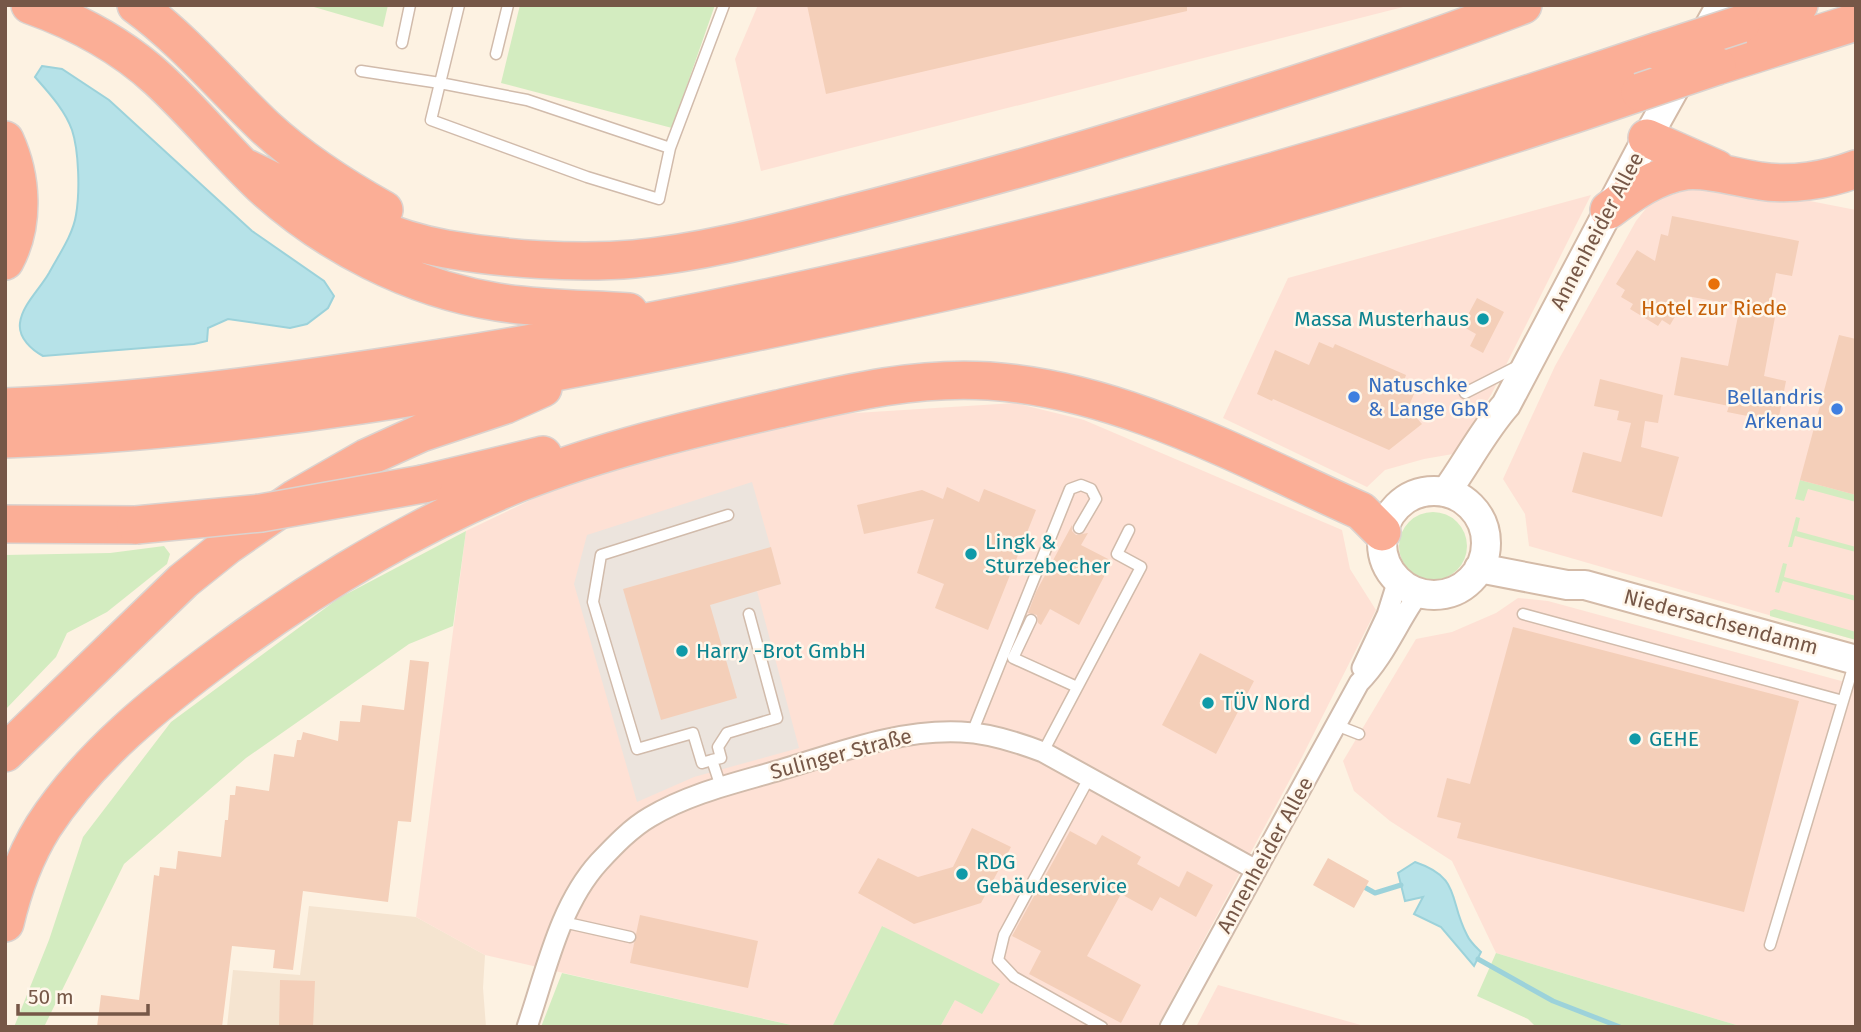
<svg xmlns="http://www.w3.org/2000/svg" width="1861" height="1032" font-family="'Fira Sans',sans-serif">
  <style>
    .residential { fill: #f5e4d0 }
    .commercial { fill: #fee1d5 }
    .industrial { fill: #ece4dd }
    .green { fill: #d3ecc0 }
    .water { fill: #b6e2e8; stroke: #9cd2da; stroke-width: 2 }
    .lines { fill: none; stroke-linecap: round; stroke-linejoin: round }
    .stream { stroke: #9cd2da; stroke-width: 5 }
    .building { fill: #f4cfb9 }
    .lane-casing { stroke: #d1bbab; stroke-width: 13 }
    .street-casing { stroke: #d1bbab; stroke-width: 23 }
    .secondary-casing { stroke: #d4bba8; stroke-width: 32 }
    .highway-casing { stroke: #dbd3cf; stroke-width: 40 }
    .lane { stroke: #fff; stroke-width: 10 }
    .street { stroke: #fff; stroke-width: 19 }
    .secondary { stroke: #fff; stroke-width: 28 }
    .highway { stroke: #fbae96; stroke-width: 37 }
    .highway-bridge-casing { stroke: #dbd3cf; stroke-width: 40; stroke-linecap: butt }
    .highway-bridge { stroke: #fbae96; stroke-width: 37 }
    .food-dot { fill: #e8710a; stroke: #fff6ea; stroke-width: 2.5 }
    .culture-dot { fill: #0f9aa8; stroke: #fff6ea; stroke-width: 2.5 }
    .shop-dot { fill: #3f7fe0; stroke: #fff6ea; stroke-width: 2.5 }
    .labels { text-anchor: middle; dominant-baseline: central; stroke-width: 5; stroke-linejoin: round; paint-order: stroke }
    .street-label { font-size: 21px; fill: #765747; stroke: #fff6ea }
    .food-label { font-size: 21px; fill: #c56008; stroke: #fff6ea }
    .culture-label { font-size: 21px; fill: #0d838f; stroke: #fff6ea; text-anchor: start }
    .shop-label { font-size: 21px; fill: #366cbe; stroke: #fff6ea; text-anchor: start }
  </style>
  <rect width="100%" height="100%" fill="#fdf2e2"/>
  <path class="residential" d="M 309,906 L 416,917 L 485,955 L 483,988 L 486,1027 L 227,1027 L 233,970 L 300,975 Z"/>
  <path class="commercial" d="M 758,5 L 1411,5 L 761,171 L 735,59 Z
    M 1700,186 L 1810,201 L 1856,210 L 1856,640 L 1529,546 L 1525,514 L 1503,479 L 1555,366 L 1636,221 L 1652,201 Z
    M 1591,195 L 1491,395 L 1453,454 L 1424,459 L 1385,470 L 1367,487 L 1223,418 L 1288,278 Z
    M 1015,403 L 1084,420 L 1342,530 L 1350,569 L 1376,610 L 1301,759 L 1157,1027 L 940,1027 L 955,1000 L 883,926 L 832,1027 L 800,1027 L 485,955 L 416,917 L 466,531 L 587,473 L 808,416 Z
    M 1518,598 L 1548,601 L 1856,685 L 1855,1027 L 1743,1027 L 1496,953 L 1452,861 L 1390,821 L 1354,791 L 1343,761 L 1416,639 L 1452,632 L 1496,613 Z
    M 1218,985 L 1368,1027 L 1196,1027 Z"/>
  <path class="industrial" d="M 752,482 L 781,584 L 757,591 L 799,748 L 694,777 L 637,802 L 574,584 L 587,535 Z"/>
  <path class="green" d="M 307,5 L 388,5 L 383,27 Z
    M 520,5 L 715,5 L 672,128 L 501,83 Z
    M 1800,480 L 1856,495 L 1856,502 L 1808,489 L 1804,501 L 1795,499 Z
    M1399 546a34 34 0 1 1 68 0a34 34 0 1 1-68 0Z
    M 1796,517 L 1800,518 L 1797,531 L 1856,547 L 1856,552 L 1795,536 L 1792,547 L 1788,547 Z
    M 466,531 L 453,626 L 409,644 L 246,758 L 124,864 L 44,1027 L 14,1027 L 49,940 L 83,837 L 171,722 L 339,598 Z
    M 164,546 L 170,554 L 167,564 L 107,612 L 67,633 L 56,657 L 5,710 L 5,555 L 110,553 Z
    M 1783,563 L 1787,564 L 1784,577 L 1856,596 L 1856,601 L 1783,581 L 1779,593 L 1775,592 Z
    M 1775,609 L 1856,632 L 1856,640 L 1770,616 L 1770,611 Z
    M 882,926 L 1000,984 L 982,1014 L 955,1000 L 940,1027 L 832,1027 Z
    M 1496,953 L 1743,1027 L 1536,1027 L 1528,1019 L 1477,996 Z
    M 562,973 L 800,1027 L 541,1027 Z"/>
  <path class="water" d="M 42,66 L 62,69 L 109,100 L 252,231 L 324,281 L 334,296 L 328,308 L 307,324 L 290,328 L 228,319 L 208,328 L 207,341 L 194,344 L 43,356 C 32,350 18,338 20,323 C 22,305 40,289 49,273 C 58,256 73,235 76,215 C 80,192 79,151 72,130 C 65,110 49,93 35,77 Z
    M 1415,862 C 1462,878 1448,899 1467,935 C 1470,942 1476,947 1481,952 L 1474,966 L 1441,927 L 1414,914 L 1423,897 L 1405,901 L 1398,873 Z"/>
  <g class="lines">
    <path class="stream" d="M 1366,888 L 1375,893 L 1401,885
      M 1478,959 L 1553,1001 L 1620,1027"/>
  </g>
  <path class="building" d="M 807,5 L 1187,5 L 1187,11 L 826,94 Z
    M 1672,216 L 1799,241 L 1792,276 L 1776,273 L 1768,316 L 1775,317 L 1764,376 L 1786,381 L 1778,422 L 1727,412 L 1729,406 L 1674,395 L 1681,357 L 1728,366 L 1740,306 L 1687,296 L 1670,325 L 1662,320 L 1658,326 L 1630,309 L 1633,304 L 1621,297 L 1625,290 L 1616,284 L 1637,250 L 1655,261 L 1661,234 L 1668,236 Z
    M 1477,298 L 1504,312 L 1483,353 L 1470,346 L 1476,334 L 1462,326 Z
    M 1839,335 L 1856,339 L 1856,495 L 1800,480 Z
    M 1319,342 L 1333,348 L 1335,344 L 1406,375 L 1404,381 L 1417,387 L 1408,408 L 1422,424 L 1389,450 L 1273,399 L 1272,401 L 1257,394 L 1275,350 L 1309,365 Z
    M 1600,379 L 1663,395 L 1658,423 L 1645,421 L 1641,447 L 1679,457 L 1662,517 L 1572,492 L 1583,452 L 1621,462 L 1631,423 L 1617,420 L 1619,411 L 1594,406 Z
    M 947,487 L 979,502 L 984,489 L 1036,510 L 988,630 L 935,608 L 944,584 L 917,573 L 934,519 L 864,534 L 857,505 L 922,490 L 943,499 Z
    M 1072,525 L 1072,531 L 1076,535 L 1088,533 L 1081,545 L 1112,561 L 1079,625 L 1050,609 L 1041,625 L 1038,623 L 1037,615 L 1028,613 L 1036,592 Z
    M 771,547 L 781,584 L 710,605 L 737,698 L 661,720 L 623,589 Z
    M 1513,627 L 1799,701 L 1744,912 L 1457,838 L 1461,823 L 1437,817 L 1447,778 L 1470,784 Z
    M 1200,653 L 1254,681 L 1216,754 L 1162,725 Z
    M 410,660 L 429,662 L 411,822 L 398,821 L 388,902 L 303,891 L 293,970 L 273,968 L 275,950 L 232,946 L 222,1027 L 97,1027 L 101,995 L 139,1000 L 154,875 L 159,876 L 160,867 L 176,869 L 178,851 L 221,857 L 225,820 L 228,820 L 230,795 L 235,795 L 236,786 L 269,791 L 274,754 L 294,757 L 297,740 L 301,740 L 303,732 L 338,741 L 340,721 L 360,722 L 362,705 L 404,710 Z
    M 972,828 L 1011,847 L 981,903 L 914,924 L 858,893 L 878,858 L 918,877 L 953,867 Z
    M 1070,831 L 1096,845 L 1102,835 L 1141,857 L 1137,864 L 1179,887 L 1187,871 L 1213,885 L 1196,917 L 1160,897 L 1152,911 L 1121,894 L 1087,956 L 1141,985 L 1121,1023 L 1029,974 L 1041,951 L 1012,936 Z
    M 1328,858 L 1369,881 L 1354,908 L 1313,885 Z
    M 640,915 L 758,941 L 748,988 L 630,963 Z
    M 280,980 L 315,981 L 313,1027 L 279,1027 Z"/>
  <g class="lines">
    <g class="lane-casing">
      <path id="lane" d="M 459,5 L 440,83 L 527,100 L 670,148
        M 402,43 L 410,5
        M 496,54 L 508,5
        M 361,71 L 440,83 L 431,120 L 587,177 L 659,199 L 670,148 L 724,5
        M 1465,393 L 1518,366
        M 1523,614 L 1843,701
        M 1031,620 L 1013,658 L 1077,687
        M 1336,725 L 1359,734
        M 972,733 L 1070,489 L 1081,485 L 1091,489 L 1096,499 L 1079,528
        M 1043,752 L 1141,567 L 1117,554 L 1129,530
        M 712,760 L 721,758 L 718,747 L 727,733 L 777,718 L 749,614
        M 1089,778 L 1004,935 L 998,960 L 1014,977 L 1102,1027
        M 721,787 L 712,760 L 702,763 L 693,733 L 637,749 L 593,602 L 601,555 L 728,515
        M 563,922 L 630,937
        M 1770,945 L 1855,661"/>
    </g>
    <g class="street-casing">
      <path id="street" d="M 1362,668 L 1387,615 L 1398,580
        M 527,1027 C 546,972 559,906 599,862 C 614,846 631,828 650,817 C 690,793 736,783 780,770 C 838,753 898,729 961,732 C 988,733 1017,742 1043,752 L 1256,870
        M 1170,1027 L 1359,683 C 1385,657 1398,622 1419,593"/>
    </g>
    <g class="secondary-casing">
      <path id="secondary" d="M1382 543a52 52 0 1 1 104 0a52 52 0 1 1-104 0Z
        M 1446,492 C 1467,463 1483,431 1506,405 L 1647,138 L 1721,5
        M 1479,568 L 1567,585 L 1585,585 L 1856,660"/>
    </g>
    <g class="highway-casing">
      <path id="highway" d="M 30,5 C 78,22 121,45 158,79 C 195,113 226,152 262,186 C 327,245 410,288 497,302 C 541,309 586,309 629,312
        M 136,5 C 184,40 222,86 265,127 C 301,160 341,186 384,210
        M 1741,24 L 1799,5
        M 1717,66 L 1856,22
        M 1647,138 L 1717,169
        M 5,140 C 22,177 25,224 5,261
        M 242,166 C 308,197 374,236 446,249 C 503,259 576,264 634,259 C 708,252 779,232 850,214 C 931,193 1010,172 1090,148 C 1236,104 1381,59 1523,5
        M 1609,210 C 1633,192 1655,176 1685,171 C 1707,168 1738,178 1760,181 C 1791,186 1827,180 1856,169
        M 5,407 C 165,401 322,377 479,352 C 880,286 1274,181 1658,51
        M 5,439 C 243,431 481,389 713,341 C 843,314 972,288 1100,255 C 1282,207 1462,153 1640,92
        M 423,484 L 543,455
        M 5,524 L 136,525
        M 5,753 L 183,581 L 228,545 L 296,498 L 366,458 L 421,433 L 505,405 L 543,388
        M 5,923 C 13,889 25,856 43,827 C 89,756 157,702 225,652 C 316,585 414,526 519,483 C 603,450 691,429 778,409 C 847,393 918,376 989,381 C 1122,390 1242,458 1361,511 L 1382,532"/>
    </g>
    <use href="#lane" class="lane"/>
    <use href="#street" class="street"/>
    <use href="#secondary" class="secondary"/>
    <use href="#highway" class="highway"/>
    <g class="highway-bridge-casing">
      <path id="highway-bridge" d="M 1658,51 L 1741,24
        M 1640,92 L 1717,66
        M 136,525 L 261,513 L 423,484"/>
    </g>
    <use href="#highway-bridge" class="highway-bridge"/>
  </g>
  <circle class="food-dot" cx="1714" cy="284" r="7"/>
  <g class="culture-dot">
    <circle cx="1483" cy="319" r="7"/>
    <circle cx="971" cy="554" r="7"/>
    <circle cx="682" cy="651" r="7"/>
    <circle cx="1208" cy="703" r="7"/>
    <circle cx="1635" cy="739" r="7"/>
    <circle cx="962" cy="874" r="7"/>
  </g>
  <g class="shop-dot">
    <circle cx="1354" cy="397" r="7"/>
    <circle cx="1837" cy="409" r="7"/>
  </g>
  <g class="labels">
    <g class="street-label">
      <text transform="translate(1597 231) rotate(-62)">Annenheider Allee</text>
      <text transform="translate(1721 622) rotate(15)">Niedersachsendamm</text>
      <text transform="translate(841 754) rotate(-15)">Sulinger Straße</text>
      <text transform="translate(1265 855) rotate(-61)">Annenheider Allee</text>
    </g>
    <g class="food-label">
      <text x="1714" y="308">Hotel zur Riede</text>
    </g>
    <g class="culture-label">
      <text x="1469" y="319" text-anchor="end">Massa Musterhaus</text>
      <text x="985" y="542">Lingk &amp;<tspan x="985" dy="24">Sturzebecher</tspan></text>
      <text x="696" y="651">Harry -Brot GmbH</text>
      <text x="1222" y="703">TÜV Nord</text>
      <text x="1649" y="739">GEHE</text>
      <text x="976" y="862">RDG<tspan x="976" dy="24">Gebäudeservice</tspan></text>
    </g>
    <g class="shop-label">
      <text x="1368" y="385">Natuschke<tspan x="1368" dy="24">&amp; Lange GbR</tspan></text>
      <text x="1823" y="397" text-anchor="end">Bellandris<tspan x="1823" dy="24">Arkenau</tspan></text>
    </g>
  </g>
  <rect width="1861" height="1032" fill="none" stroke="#765747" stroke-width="14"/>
  <path d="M18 1004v10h130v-10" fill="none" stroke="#765747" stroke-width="3.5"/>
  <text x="28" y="1004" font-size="21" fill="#765747" stroke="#fff6ea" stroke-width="5" paint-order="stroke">50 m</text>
</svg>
